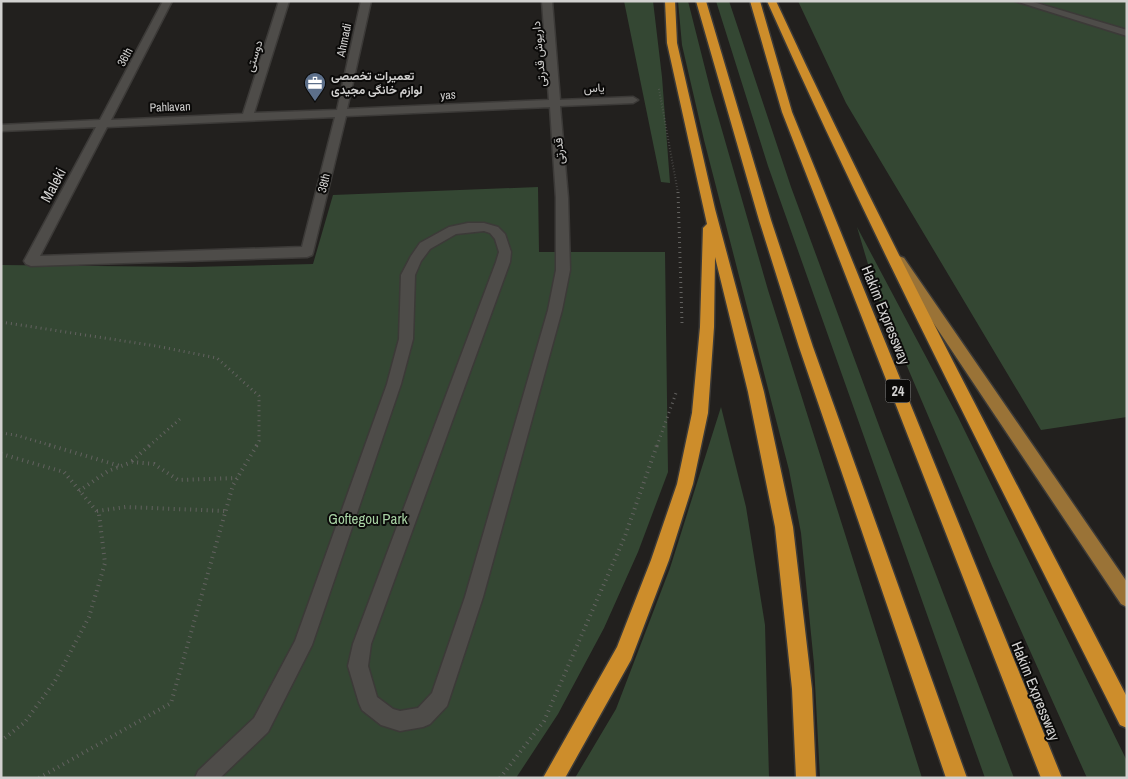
<svg xmlns="http://www.w3.org/2000/svg" width="1128" height="779" font-family="'Archivo Narrow',Vazirmatn,sans-serif">
  <style>
    .green { fill: #344733 }
    .lines { fill: none; stroke-linecap: round; stroke-linejoin: round }
    .minor-casing { stroke: #3c3a38; stroke-width: 3 }
    .major-casing { stroke: #3c3a38; stroke-width: 3 }
    .highway-casing { stroke: #3c3a38; stroke-width: 3 }
    .path-far2 { stroke: #636260; stroke-width: 2; stroke-dasharray: 0.5 2.5; stroke-linecap: butt }
    .path-far1 { stroke: #636260; stroke-width: 3; stroke-dasharray: 1 4; stroke-linecap: butt }
    .path { stroke: #636260; stroke-width: 4; stroke-dasharray: 1 4.5; stroke-linecap: butt }
    .minor { fill: #4e4c49; fill-rule: evenodd }
    .major { fill: #9a7337; fill-rule: evenodd }
    .highway { fill: #cd8d2b; fill-rule: evenodd }
    .labels { text-anchor: middle; dominant-baseline: central; stroke-width: 4; stroke-linejoin: round; paint-order: stroke }
    .far-street-label { font-size: 12px; fill: #d2d1d0; stroke: #0b0a09 }
    .far-poi-label { font-size: 12px; font-weight: bold; fill: #d2d1d0; stroke: #0b0a09; text-anchor: start }
    .shield { fill: #0b0a09; stroke: #969594; stroke-width: 1 }
    .shield-label { font-size: 14px; font-weight: bold; fill: #d2d1d0 }
    .street-label { font-size: 15px; fill: #d2d1d0; stroke: #0b0a09 }
    .park-label { font-size: 15px; fill: #a7d1a3; stroke: #0b0a09 }
  </style>
  <rect width="100%" height="100%" fill="#22201e"/>
  <path class="green" d="M 624,1 L 653,1 L 662,77 L 670,183 L 661,182 Z
    M 678,1 L 688,1 L 711,92 L 768,290 L 922,778 L 820,778 L 814,664 L 801,533 L 789,470 L 704,140 L 682,45 Z
    M 716,1 L 729,1 L 791,187 L 881,431 L 1014,778 L 985,778 L 768,166 Z
    M 798,1 L 1127,1 L 1127,417 L 1041,430 L 846,103 Z
    M 538,187 L 539,252 L 665,252 L 668,472 L 638,552 L 604,628 L 558,714 L 516,778 L 1,778 L 1,265 L 191,267 L 313,264 L 333,195 Z
    M 857,227 L 958,417 L 1127,761 L 1127,778 L 1087,778 L 992,566 L 878,298 Z
    M 721,407 L 746,507 L 765,625 L 769,778 L 575,778 L 616,709 L 670,568 Z"/>
  <g class="lines">
    <g class="minor-casing">
      <path id="minor" d="M 163,1 L 172,1 L 111,120 L 243,114 L 279,1 L 289,1 L 254,113 L 337,110 L 361,1 L 371,1 L 347,109 L 549,100 L 542,1 L 552,1 L 560,100 L 633,97 L 638,100 L 633,103 L 560,106 L 568,198 L 570,270 L 562,310 L 483,597 L 447,706 L 430,724 L 423,727 L 400,731 L 381,725 L 362,710 L 359,703 L 348,666 L 353,644 L 496,262 L 499,252 L 495,239 L 490,233 L 484,231 L 456,234 L 430,249 L 421,261 L 415,275 L 413,339 L 401,384 L 312,645 L 268,732 L 220,778 L 195,778 L 198,771 L 254,718 L 295,641 L 387,384 L 399,339 L 401,275 L 411,256 L 420,243 L 449,227 L 468,223 L 484,223 L 498,227 L 505,234 L 511,252 L 510,262 L 371,644 L 368,666 L 377,697 L 393,709 L 400,711 L 418,708 L 432,693 L 465,597 L 548,310 L 556,270 L 556,198 L 550,107 L 346,116 L 313,252 L 312,255 L 307,257 L 31,266 L 26,264 L 24,261 L 96,127 L 1,131 L 1,125 L 100,120 ZM 335,117 L 302,247 L 40,256 L 107,127 Z
        M 1015,1 L 1030,1 L 1127,30 L 1127,36 Z"/>
    </g>
    <g class="major-casing">
      <path id="major" d="M 899,256 L 904,258 L 1127,582 L 1127,607 L 1121,604 L 894,264 L 892,261 L 894,258 Z"/>
    </g>
    <g class="highway-casing">
      <path id="highway" d="M 665,1 L 675,1 L 677,43 L 715,209 L 764,392 L 793,527 L 812,689 L 816,778 L 796,778 L 792,689 L 775,527 L 748,392 L 715,257 L 714,327 L 708,413 L 693,484 L 669,560 L 631,660 L 565,778 L 543,778 L 617,647 L 651,560 L 677,484 L 692,413 L 700,327 L 703,228 L 707,224 L 667,43 Z
        M 696,1 L 706,1 L 771,220 L 813,347 L 967,778 L 946,778 L 799,347 L 759,220 Z
        M 750,1 L 760,1 L 792,112 L 1062,778 L 1041,778 L 782,112 Z
        M 767,1 L 776,1 C 885,237 1008,466 1127,697 L 1127,728 L 1120,725 C 1000,485 876,246 767,1 Z"/>
    </g>
    <path class="path-far2" d="M 659,89 L 678,193"/>
    <path class="path-far1" d="M 678,192 L 682,323
      M 1,322 L 156,346 L 217,358 L 259,396 L 259,441 L 256,446
      M 1,433 L 15,435 L 53,446
      M 149,446 L 180,419
      M 657,446 L 676,393"/>
    <path class="path" d="M 49,445 L 120,466
      M 1,454 L 64,472 L 99,514 L 105,563 L 89,617 L 55,681 L 25,722 L 1,741
      M 132,461 L 150,445
      M 79,491 L 108,471 L 132,462 L 154,464 L 178,480 L 237,478
      M 97,511 L 126,507 L 226,511
      M 39,778 L 171,703 L 233,485 L 257,445
      M 500,778 L 544,721 L 625,536 L 657,445"/>
    <use href="#minor" class="minor"/>
    <use href="#major" class="major"/>
    <use href="#highway" class="highway"/>
  </g>
  <defs>
    <g id="office-pin" transform="scale(1.125)"><path d="M0 17L-7.5 6A9.5 9.5 0 1 1 7.5 6Z" fill="#5c6f8a" stroke="#0b0a09"/><path d="M-6-3h4V-5.5h4V-3h4V5H-6ZM-1-4.5V-3h2v-1.5ZM-6 0V1H6V0Z" fill="#fff"/></g>
  </defs>
  <g fill-rule="evenodd">
    <use href="#office-pin" x="315" y="83"/>
  </g>
  <g class="labels">
    <g class="far-street-label">
      <text transform="translate(344 40) rotate(-78)">Ahmadi</text>
      <text transform="translate(539 54) rotate(-95)">داریوش قدرتی</text>
      <text transform="translate(254 56) rotate(-72)">دوستی</text>
      <text transform="translate(125 57) rotate(-62)">36th</text>
      <text transform="translate(594 88) rotate(-3)">یاس</text>
      <text transform="translate(448 95) rotate(-3)">yas</text>
      <text transform="translate(170 107) rotate(-2)">Pahlavan</text>
      <text transform="translate(559 151) rotate(-94)">قدرتی</text>
      <text transform="translate(324 183) rotate(-76)">38th</text>
    </g>
    <g class="far-poi-label">
      <text x="331" y="76">تعمیرات تخصصی<tspan x="331" dy="14">لوازم خانگی مجیدی</tspan></text>
    </g>
    <rect class="shield" x="885.5" y="379.5" width="25" height="23" rx="4"/>
    <g class="shield-label">
      <text x="898" y="391">24</text>
    </g>
    <g class="street-label">
      <text transform="translate(53 185) rotate(-62)">Maleki</text>
      <text transform="translate(886 315) rotate(68)">Hakim Expressway</text>
      <text transform="translate(1036 691) rotate(68)">Hakim Expressway</text>
    </g>
    <g class="park-label">
      <text x="368" y="518">Goftegou Park</text>
    </g>
  </g>
  <rect width="1128" height="779" fill="none" stroke="#d2d1d0" stroke-width="5"/>
</svg>
